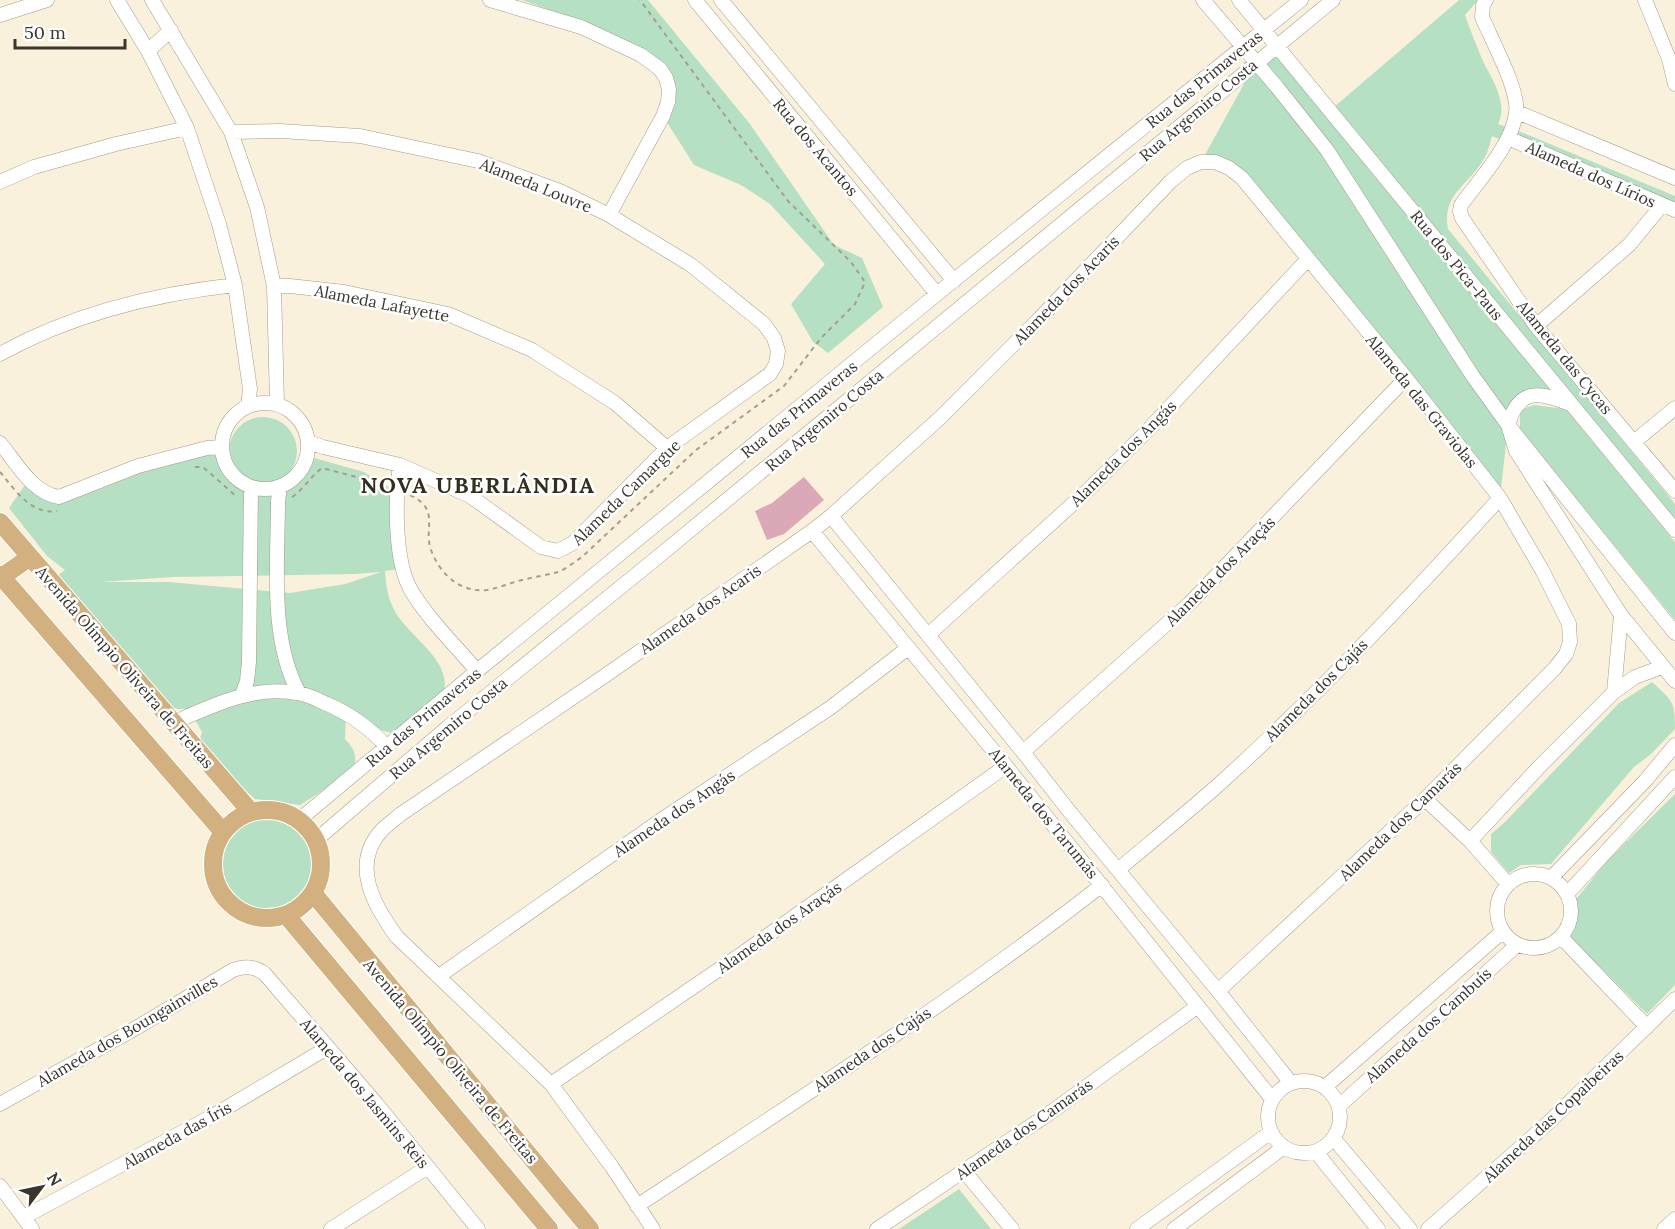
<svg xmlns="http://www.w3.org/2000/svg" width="1675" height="1229" font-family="Lora,serif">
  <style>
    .green { fill: #b6e0c3; fill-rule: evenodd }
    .building { fill: #dba8b7 }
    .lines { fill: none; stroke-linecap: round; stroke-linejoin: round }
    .minor-casing { stroke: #a49c89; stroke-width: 15 }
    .major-casing { stroke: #fff; stroke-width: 20 }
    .path { stroke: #a59e8f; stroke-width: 2; stroke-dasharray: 4.5 4.5; stroke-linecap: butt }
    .minor { stroke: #fff; stroke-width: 14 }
    .major { stroke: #d3b07f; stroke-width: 18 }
    .labels { text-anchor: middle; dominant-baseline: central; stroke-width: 5; stroke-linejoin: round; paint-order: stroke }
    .street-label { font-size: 16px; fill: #39362e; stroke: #fff }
    .district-label { font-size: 22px; font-weight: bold; letter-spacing: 1.5px; fill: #342e1d; stroke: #fff }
  </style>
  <rect width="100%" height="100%" fill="#faf1dc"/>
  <path class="green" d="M 522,0 L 648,0 L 750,124 L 834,245 L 862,258 L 883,307 L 828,353 L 813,342 L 791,304 L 825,264 L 770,204 L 741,185 L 694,165 L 663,116 L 666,78 L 588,24 Z
    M 1459,0 L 1478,0 L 1465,15 C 1470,30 1476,44 1482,59 C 1491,78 1509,103 1498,124 L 1526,134 L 1675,196 L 1675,215 L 1492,136 C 1490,142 1489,149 1486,155 C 1473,183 1441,192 1448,229 L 1675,504 L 1675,525 L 1334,107 Z
    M 1276,46 L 1572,405 L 1536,394 L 1508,425 L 1500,498 L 1242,178 L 1201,162 L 1256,62 Z
    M 1534,405 L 1566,409 L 1675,542 L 1675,620 L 1520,429 L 1520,410 Z
    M229 451a34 34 0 1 1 68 0a34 34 0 1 1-68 0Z
    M 225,446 C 225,451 223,457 224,461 C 231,489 271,497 292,480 C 300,474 303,465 307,456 L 364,472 L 396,492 L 401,569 L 385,571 C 386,586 388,600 396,613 C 410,637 451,660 444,691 L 392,733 L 379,730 L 346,709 L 345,739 C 355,749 358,758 353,771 L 300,805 L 255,799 L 203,753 L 200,739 L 202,732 L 189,709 L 177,709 L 166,705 L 57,576 L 65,570 L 47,556 L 9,508 L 29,479 L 50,496 L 138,466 ZM 381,572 L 345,584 L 290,593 L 169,582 L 101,582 L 173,577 L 355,574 Z
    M 1652,682 C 1672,701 1675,700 1675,729 L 1651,754 L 1634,767 L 1551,864 L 1521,865 L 1509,873 L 1491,852 L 1491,834 L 1505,822 L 1619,703 Z
    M 1675,794 L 1675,985 L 1647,1014 L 1570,937 L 1576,922 L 1577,898 L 1607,861 Z
    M221 865a46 46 0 1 1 92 0a46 46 0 1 1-92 0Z
    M 959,1189 L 991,1229 L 899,1229 Z"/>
  <path class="building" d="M 804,477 L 824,500 L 784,534 L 767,540 L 755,511 L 772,503 Z"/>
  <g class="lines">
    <g class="minor-casing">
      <path id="minor" d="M 117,0 L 148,51 L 187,128 L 219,224 L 235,285 L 250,389 L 248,406
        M 152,0 L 231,132 L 257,207 L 274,286 L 277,404
        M 490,0 L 581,27 L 641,55 L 660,69 L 666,78 L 669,89 L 668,102 L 663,116 L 609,215
        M 695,0 L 937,294
        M 721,0 L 954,281
        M 1203,0 L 1277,87 L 1327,150 L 1472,375 L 1508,425 L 1675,633
        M 1239,0 L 1675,530
        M 1486,0 L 1483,5 L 1482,17 C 1491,39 1520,91 1516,113 C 1512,145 1479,180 1461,205 L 1460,211 L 1462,218 L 1536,326 L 1675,491
        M 1645,0 L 1669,59 L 1675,84
        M 0,15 L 47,0
        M 148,51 L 171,30
        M 1517,112 L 1675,178
        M 231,132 L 280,131 L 360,136 L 478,161 L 560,191 L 609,215 L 691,265 L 764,324 L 774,338 L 778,351 L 776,364 L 770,374 L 667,448 L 573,543 L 558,551 L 541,547 L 470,496 L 400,465 L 323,447 L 308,442
        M 1508,138 L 1675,210
        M 0,182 L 34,167 L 116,144 L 187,128
        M 274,286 L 290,286 L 344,292 L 448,314 L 532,350 L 615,403 L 667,448
        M 1536,326 L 1629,245 L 1662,205
        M 0,354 C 72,314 154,294 235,285
        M222 446a43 43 0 1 1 86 0a43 43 0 1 1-86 0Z
        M 1570,404 C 1540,392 1519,387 1508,425 L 1516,451 L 1621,615 L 1675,681
        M 1634,442 L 1675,408
        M 0,443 C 16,462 32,493 59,497 L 138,466 L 207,448 L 221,447
        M 400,465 C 395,499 394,563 412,592 C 430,621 455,645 477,671
        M 280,487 L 278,501 C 278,562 269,638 299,693
        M 831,516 L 1023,752 L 1069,811 L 1218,991 L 1291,1083
        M 812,531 L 1006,766 L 1272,1099
        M 928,635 L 1087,491 L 1149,429 L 1307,260
        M 1614,692 L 1621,615
        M 242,695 L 247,681 L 249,662 L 251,487
        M 173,723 C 211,706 254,685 297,693 C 307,694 318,700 327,704 C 350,714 370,728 387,747
        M 1023,752 L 1190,603 L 1406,378
        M 1425,799 L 1470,841 L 1508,884
        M 299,820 L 477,671 L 937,294 L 1301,0
        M 316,840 L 448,727 L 648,565 L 1333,0
        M 1470,841 L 1541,765 L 1614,692 L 1635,677 L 1662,667
        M 1119,869 C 1151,842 1184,815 1216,787 C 1316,697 1409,598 1500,498
        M1497 911a37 37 0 1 1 74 0a37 37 0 1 1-74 0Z
        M 1551,878 L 1645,781 L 1675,745
        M 1567,894 L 1675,777
        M 1561,937 L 1647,1027
        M 439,976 L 664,818 L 830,708 L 908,648
        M1268 1117a36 36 0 1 1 72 0a36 36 0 1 1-72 0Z
        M 551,1084 L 743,953 L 1006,766
        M 1325,1087 L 1502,932
        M 0,1104 L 136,1028 L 233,970 C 246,966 253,966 264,973 L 375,1102 L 478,1229
        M 1339,1106 L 1517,945
        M 1334,1139 L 1410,1229
        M 1316,1152 L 1378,1229
        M 964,1171 L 1012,1229
        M 0,1186 L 32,1229
        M 637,1206 C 794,1102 954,1001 1102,885
        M 24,1217 L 216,1114 L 327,1048
        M 331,1229 L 426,1168
        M 653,1229 L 612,1167 L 551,1084 L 397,937 C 374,906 350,864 382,830 C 388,824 395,819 401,814 L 606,675 L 812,531 L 831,516 L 941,417 L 1040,318 L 1171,181 L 1187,168 L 1201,162 L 1215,162 L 1229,168 L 1242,178 L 1406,378 L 1500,498 L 1542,570 L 1569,624 L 1570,642 L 1566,654 L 1555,668 L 1425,799 L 1218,991
        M 877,1229 L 1047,1115 L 1198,1006
        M 1137,1229 L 1271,1132
        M 1174,1229 L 1284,1147
        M 1428,1229 L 1548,1123 L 1675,999
        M 1664,1229 L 1675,1219"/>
    </g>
    <g class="major-casing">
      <path id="major" d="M 0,522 L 251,812
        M 0,575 L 223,832
        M 2,577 L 30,557
        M213 864a54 54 0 1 1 108 0a54 54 0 1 1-108 0Z
        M 313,893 L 590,1229
        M 286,915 L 549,1229"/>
    </g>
    <path class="path" d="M 195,467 L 203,467 L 236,496
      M 0,472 C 15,490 31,515 57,511
      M 410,495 C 441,510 423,527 431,550 C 440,574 460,593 487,590 C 499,588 510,583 522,580 C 534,577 547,575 558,572 C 566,569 574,562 582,557 L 696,450 L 784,386 L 821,338 L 855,304 L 865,282 L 851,262 L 788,201 L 640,0
      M 292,497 C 304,489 310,477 322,468 L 383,484"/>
    <use href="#minor" class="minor"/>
    <use href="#major" class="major"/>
  </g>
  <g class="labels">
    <g class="street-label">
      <text transform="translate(1204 79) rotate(-39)">Rua das Primaveras</text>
      <text transform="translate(1198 110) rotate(-40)">Rua Argemiro Costa</text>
      <text transform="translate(816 147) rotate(50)">Rua dos Acantos</text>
      <text transform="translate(1591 174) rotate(24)">Alameda dos Lírios</text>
      <text transform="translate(536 185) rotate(22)">Alameda Louvre</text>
      <text transform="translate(1457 265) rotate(51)">Rua dos Pica-Paus</text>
      <text transform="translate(1066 290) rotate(-46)">Alameda dos Acaris</text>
      <text transform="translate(382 303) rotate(11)">Alameda Lafayette</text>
      <text transform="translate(1565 357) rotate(51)">Alameda das Cycas</text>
      <text transform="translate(1422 401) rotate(51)">Alameda das Graviolas</text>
      <text transform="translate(799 409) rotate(-39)">Rua das Primaveras</text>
      <text transform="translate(824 420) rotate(-40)">Rua Argemiro Costa</text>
      <text transform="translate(1123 453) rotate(-45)">Alameda dos Angás</text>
      <text transform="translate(626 492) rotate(-44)">Alameda Camargue</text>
      <text transform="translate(1220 571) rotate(-45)">Alameda dos Araçás</text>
      <text transform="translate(700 609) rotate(-35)">Alameda dos Acaris</text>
      <text transform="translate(125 667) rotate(49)">Avenida Olímpio Oliveira de Freitas</text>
      <text transform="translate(1316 690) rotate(-45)">Alameda dos Cajás</text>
      <text transform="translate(423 717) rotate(-40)">Rua das Primaveras</text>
      <text transform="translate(448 728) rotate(-40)">Rua Argemiro Costa</text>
      <text transform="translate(674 813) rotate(-34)">Alameda dos Angás</text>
      <text transform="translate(1044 813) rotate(51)">Alameda dos Tarumãs</text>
      <text transform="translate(1400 821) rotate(-44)">Alameda dos Camarás</text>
      <text transform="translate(779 927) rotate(-35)">Alameda dos Araçás</text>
      <text transform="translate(1428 1025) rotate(-42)">Alameda dos Cambuís</text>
      <text transform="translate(127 1031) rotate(-30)">Alameda dos Boungainvilles</text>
      <text transform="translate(872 1049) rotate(-34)">Alameda dos Cajás</text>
      <text transform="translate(451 1061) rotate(50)">Avenida Olímpio Oliveira de Freitas</text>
      <text transform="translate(365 1093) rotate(50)">Alameda dos Jasmins Reis</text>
      <text transform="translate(1553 1116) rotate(-43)">Alameda das Copaibeiras</text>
      <text transform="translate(1024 1129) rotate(-35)">Alameda dos Camarás</text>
      <text transform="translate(177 1135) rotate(-29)">Alameda das Íris</text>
    </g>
    <g class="district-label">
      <text x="478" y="485">NOVA UBERLÂNDIA</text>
    </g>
  </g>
  <g transform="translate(42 1187) rotate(58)" stroke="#ffffff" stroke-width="4.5" paint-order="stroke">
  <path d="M0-4.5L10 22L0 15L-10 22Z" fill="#39362e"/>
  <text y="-9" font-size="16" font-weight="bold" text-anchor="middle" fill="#39362e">N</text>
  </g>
  <path d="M15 39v9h110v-9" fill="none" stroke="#39362e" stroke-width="3"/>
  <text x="24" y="39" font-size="18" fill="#39362e" stroke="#ffffff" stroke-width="4.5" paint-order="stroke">50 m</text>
</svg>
